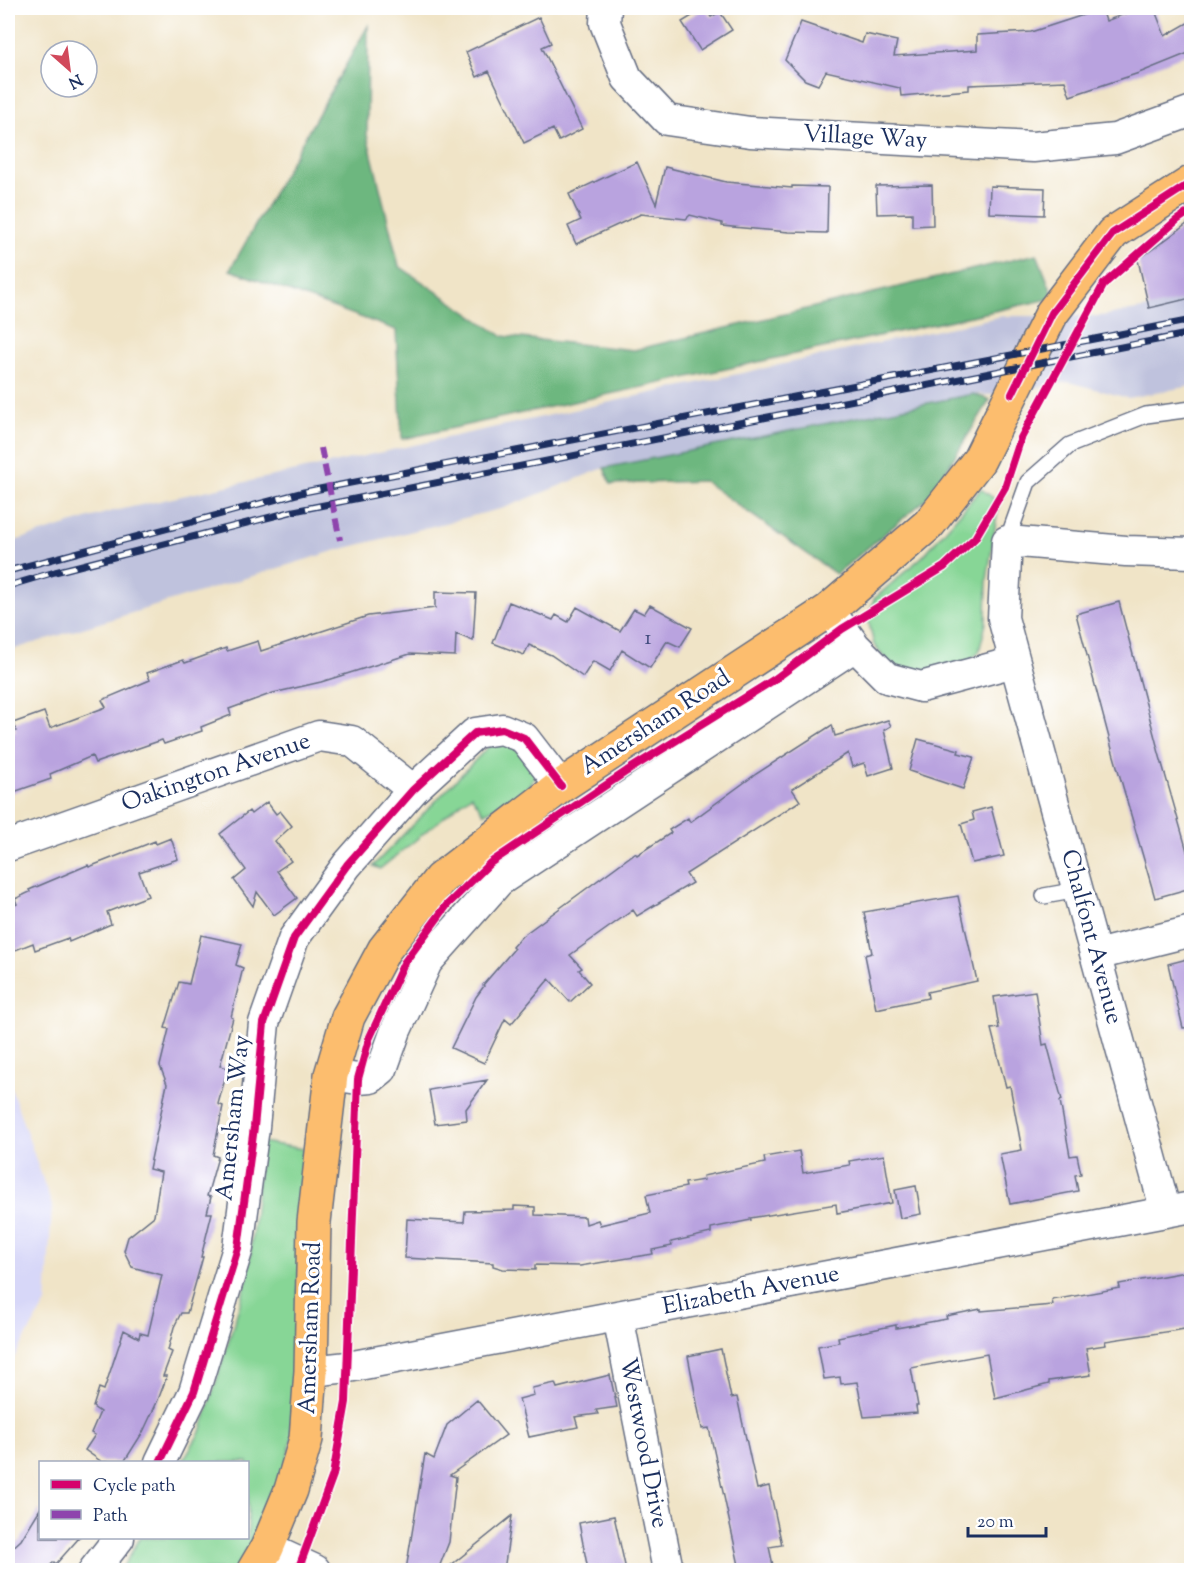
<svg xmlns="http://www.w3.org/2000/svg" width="1199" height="1578" font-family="'Sorts Mill Goudy',serif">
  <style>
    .built { fill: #d7d7f8 }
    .industrial { fill: #bfc2dd }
    .green { fill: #87d696; stroke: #51827a; stroke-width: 1.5 }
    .forest { fill: #6db77f; stroke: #44736e; stroke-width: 1.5 }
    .building { fill: #b9a3df }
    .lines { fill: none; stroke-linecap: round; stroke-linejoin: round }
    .service-casing { stroke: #666e83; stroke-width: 18 }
    .minor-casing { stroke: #666e83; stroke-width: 33 }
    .primary-casing { stroke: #666e83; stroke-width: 36 }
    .service { stroke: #fff; stroke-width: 15 }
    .minor { stroke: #fff; stroke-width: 30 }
    .primary { stroke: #fcbd6e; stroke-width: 33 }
    .rail-casing { stroke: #1b2f5e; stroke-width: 7 }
    .rail { stroke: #fff; stroke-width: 4.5; stroke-dasharray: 14; stroke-linecap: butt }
    .quiet { stroke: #8e44ad; stroke-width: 6; stroke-dasharray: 12 6; stroke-linecap: butt }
    .cycleway-casing { stroke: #fff; stroke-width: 11 }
    .cycleway { stroke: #d6006c; stroke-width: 8 }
    .labels { text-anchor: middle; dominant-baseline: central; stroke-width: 6; stroke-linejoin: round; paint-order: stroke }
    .number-label { font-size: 21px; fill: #424c7e }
    .street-label { font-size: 24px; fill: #1b2f5e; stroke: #fff }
  </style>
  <rect width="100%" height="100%" fill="#fff"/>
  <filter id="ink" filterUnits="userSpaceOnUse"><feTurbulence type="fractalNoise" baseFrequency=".0167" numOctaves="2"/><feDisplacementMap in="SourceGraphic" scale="12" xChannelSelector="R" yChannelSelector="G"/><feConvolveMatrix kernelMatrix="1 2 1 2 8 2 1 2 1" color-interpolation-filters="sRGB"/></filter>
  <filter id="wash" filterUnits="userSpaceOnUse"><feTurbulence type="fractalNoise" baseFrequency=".008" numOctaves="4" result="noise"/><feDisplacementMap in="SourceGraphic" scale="24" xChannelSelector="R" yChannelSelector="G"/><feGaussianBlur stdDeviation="1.35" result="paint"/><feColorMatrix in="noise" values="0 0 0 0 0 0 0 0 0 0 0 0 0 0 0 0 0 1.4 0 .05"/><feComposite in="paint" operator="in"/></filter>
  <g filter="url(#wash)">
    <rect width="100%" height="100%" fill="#f0e4c7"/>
    <path class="built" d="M 8,1079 L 52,1206 L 46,1303 L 8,1368 Z"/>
    <path class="industrial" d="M 1191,298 L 1191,386 L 1128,398 L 1069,382 L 988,395 L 973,394 L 604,468 L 504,508 L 334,551 L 8,651 L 8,543 L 109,512 L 1002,316 L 1100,316 L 1149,308 Z"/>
    <path class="green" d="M 981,489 L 999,502 L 987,580 L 986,623 L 979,652 L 968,662 L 917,673 L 889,664 L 874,645 L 868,619 L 874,599 L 923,556 Z
      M 512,743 L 536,775 L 525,794 L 484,813 L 471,795 L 380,869 L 373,866 L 489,746 Z
      M 262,1142 L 303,1149 L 298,1298 L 300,1405 L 285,1467 L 242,1570 L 121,1570 L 140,1538 L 248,1538 L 248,1462 L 182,1462 L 202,1429 L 248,1277 Z"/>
    <path class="forest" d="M 368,26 L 367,135 L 399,266 L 502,336 L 634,350 L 1037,254 L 1054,298 L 402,439 L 396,330 L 230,270 Z
      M 973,394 L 990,400 L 930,496 L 836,574 L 704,481 L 611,484 L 604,468 Z"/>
    <g id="blocks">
      <path class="building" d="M 705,8 L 711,17 L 720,12 L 732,30 L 700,50 L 682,22 Z
        M 1140,8 L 1154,8 L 1165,36 L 1191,21 L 1191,52 L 1139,73 L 1070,96 L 1065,81 L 969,85 L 969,90 L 901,96 L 900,88 L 826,71 L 818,85 L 805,80 L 785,60 L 801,22 L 862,43 L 865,34 L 897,41 L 894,56 L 977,50 L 977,35 L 1031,32 L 1102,9 L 1106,21 Z
        M 539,17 L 551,43 L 542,47 L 582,129 L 559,141 L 553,129 L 524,143 L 489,71 L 477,77 L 466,52 Z
        M 637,162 L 656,204 L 665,167 L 726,182 L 792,188 L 792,186 L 828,187 L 827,233 L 789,232 L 722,226 L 722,223 L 690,215 L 686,219 L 641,214 L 576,244 L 568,226 L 581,220 L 569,194 Z
        M 932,185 L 933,225 L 912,226 L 912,213 L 877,214 L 876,186 Z
        M 990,186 L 1045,188 L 1044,215 L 989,213 Z
        M 1191,221 L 1191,298 L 1149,308 L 1138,260 Z
        M 435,592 L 476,593 L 473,641 L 456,634 L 455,656 L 410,654 L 321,682 L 273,693 L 229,709 L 231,715 L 201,727 L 202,731 L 164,744 L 162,740 L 95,763 L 92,756 L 50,774 L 51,779 L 8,794 L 8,734 L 16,731 L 13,723 L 44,712 L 50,728 L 106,707 L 102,700 L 150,680 L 147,673 L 183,660 L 185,663 L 226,648 L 227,651 L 258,641 L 261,651 L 368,616 L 435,608 Z
        M 509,602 L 553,620 L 556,615 L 568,622 L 577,607 L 620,631 L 634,609 L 644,614 L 650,605 L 692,628 L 680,647 L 667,641 L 650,668 L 622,650 L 610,671 L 593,661 L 583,677 L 551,655 L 529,645 L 524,655 L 493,643 Z
        M 1119,602 L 1159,753 L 1191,865 L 1191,888 L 1155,898 L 1112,749 L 1076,614 Z
        M 888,720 L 891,726 L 884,730 L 893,768 L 868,776 L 864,763 L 852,767 L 848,753 L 792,789 L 800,801 L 686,874 L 692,883 L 637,916 L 633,910 L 570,955 L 582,968 L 579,970 L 590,983 L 570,1002 L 549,979 L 511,1024 L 505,1019 L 484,1063 L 451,1048 L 476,997 L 484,986 L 483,985 L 514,949 L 512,947 L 522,936 L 635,853 L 637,855 L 671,833 L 669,830 L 688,818 L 690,822 L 756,774 L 832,725 L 835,736 Z
        M 918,739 L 959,750 L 958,753 L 974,757 L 963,789 L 909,771 Z
        M 267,802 L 276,814 L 280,811 L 292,826 L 275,841 L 291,861 L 277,871 L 297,898 L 274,915 L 257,892 L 253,906 L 234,880 L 246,870 L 220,834 L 249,811 L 251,814 Z
        M 991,807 L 1004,856 L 972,863 L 961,824 L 974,820 L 972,812 Z
        M 171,838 L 178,859 L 139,872 L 148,896 L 107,912 L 111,924 L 69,942 L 68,938 L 35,950 L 33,943 L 8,953 L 8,908 L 17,904 L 15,899 L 30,892 L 29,890 L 88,865 L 89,867 L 155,841 L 156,844 Z
        M 958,896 L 977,981 L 927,992 L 928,998 L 876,1009 L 865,955 L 872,953 L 864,912 Z
        M 201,935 L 242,944 L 236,965 L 243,968 L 231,1017 L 233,1018 L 220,1066 L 228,1068 L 218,1104 L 223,1106 L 213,1155 L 218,1157 L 207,1196 L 211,1197 L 207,1213 L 212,1213 L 201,1257 L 203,1257 L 187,1313 L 181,1313 L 174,1327 L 168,1350 L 172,1352 L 163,1376 L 167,1376 L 158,1400 L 143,1432 L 124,1462 L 102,1462 L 85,1450 L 95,1435 L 91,1433 L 100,1412 L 93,1407 L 99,1388 L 104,1390 L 124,1330 L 139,1338 L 140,1333 L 148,1335 L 162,1275 L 132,1267 L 124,1251 L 128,1237 L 154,1216 L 161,1172 L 149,1169 L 167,1084 L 160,1066 L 169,1029 L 165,1028 L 179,982 L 189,984 Z
        M 1191,958 L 1191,1027 L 1183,1028 L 1168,964 Z
        M 1035,991 L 1043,1045 L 1047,1044 L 1062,1100 L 1060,1101 L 1070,1156 L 1077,1155 L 1081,1174 L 1075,1175 L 1078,1191 L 1010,1204 L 1000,1154 L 1022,1150 L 1010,1086 L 1006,1087 L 991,1029 L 999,1028 L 994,997 Z
        M 487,1080 L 466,1109 L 467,1120 L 435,1124 L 429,1090 Z
        M 799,1151 L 803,1173 L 850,1165 L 849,1161 L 884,1155 L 892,1203 L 837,1213 L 836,1204 L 750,1218 L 751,1220 L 711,1228 L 711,1233 L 671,1242 L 672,1246 L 652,1250 L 653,1254 L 580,1266 L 535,1265 L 535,1270 L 503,1269 L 493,1266 L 493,1263 L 405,1258 L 407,1219 L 464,1222 L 465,1211 L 514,1210 L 514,1206 L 535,1207 L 535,1215 L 585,1217 L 586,1224 L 598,1220 L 600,1225 L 650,1213 L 646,1195 L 686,1187 L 685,1183 L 704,1180 L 703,1176 L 765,1163 L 764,1157 Z
        M 916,1186 L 921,1214 L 900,1218 L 895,1190 Z
        M 1191,1271 L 1191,1328 L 1105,1341 L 1106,1345 L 1086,1348 L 1091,1375 L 1049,1381 L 1049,1384 L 995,1398 L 987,1354 L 911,1368 L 918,1406 L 916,1406 L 917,1413 L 864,1417 L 857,1382 L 841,1384 L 840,1377 L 824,1379 L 818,1346 L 839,1342 L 838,1337 L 896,1325 L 896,1328 L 947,1319 L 946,1316 L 981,1309 L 981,1311 L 1053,1305 L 1052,1300 L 1120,1288 L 1119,1284 Z
        M 721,1349 L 731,1398 L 737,1397 L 757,1489 L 769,1486 L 782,1545 L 769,1547 L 774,1570 L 740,1570 L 709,1428 L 702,1429 L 688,1356 Z
        M 610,1375 L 617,1407 L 596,1410 L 598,1414 L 575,1417 L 578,1427 L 529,1437 L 519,1399 L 534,1395 L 532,1388 L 555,1383 L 557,1388 Z
        M 477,1400 L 506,1435 L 450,1475 L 456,1477 L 449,1542 L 438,1570 L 406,1570 L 425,1454 L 434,1459 L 447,1425 Z
        M 40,1509 L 40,1538 L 79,1538 L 56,1564 L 54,1562 L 45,1570 L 8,1570 L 8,1552 L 21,1540 Z
        M 512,1516 L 504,1570 L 445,1570 Z
        M 614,1516 L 626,1570 L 588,1570 L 579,1523 Z"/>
    </g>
  </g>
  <g filter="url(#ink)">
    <use href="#blocks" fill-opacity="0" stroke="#666e83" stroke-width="1.5"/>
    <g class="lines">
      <g class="service-casing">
        <path id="service" d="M 1007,541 L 1028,482 L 1070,445 L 1146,415 L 1192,409
          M 1044,896 L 1078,890"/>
      </g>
      <g class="minor-casing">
        <path id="minor" d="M 606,8 L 605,23 L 627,78 L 667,120 L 750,132 L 1033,147 L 1115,139 L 1192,111
          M 829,610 L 855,646 L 887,678 L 921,687 L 1014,662
          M 8,846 L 319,736 L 352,741 L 413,790
          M 1096,955 L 1192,931
          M 331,1075 L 358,1079 L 371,1078 L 382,1069 L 396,1030 L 427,962 L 499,881 L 855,646
          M 1166,1212 L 1003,618 L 1007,541 L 1126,551 L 1192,553
          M 618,1316 L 668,1570
          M 311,1371 L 348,1367 L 1192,1207
          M 160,1462 L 194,1392 L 238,1248 L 254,1127 L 264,1023 L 294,938 L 347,865 L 413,790 L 475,733 L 502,729 L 524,738 L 561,786
          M 267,1548 L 315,1570
          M 94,1570 L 119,1538"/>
      </g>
      <g class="primary-casing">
        <path id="primary" d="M 254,1570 L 267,1548 L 291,1490 L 306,1439 L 311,1371 L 314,1222 L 331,1075 L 348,1017 L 384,950 L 440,879 L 561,786 L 829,610 L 929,524 L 979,460 L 1052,313 L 1113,233 L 1192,182"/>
      </g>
      <use href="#service" class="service"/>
      <use href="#minor" class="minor"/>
      <use href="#primary" class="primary"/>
      <g class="rail-casing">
        <path id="rail" d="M 8,571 L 304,492 L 1192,320
          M 8,586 L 55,572 L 294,511 L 1192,333"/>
      </g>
      <use href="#rail" class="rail"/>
      <path class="quiet" d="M 321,448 L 340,540"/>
      <g class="cycleway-casing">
        <path id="cycleway" d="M 1012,394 L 1052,313 L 1113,233 L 1192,182
          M 160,1462 L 194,1392 L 238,1248 L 254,1127 L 264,1023 L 294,938 L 347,865 L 413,790 L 475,733 L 502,729 L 524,738 L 561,786
          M 298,1570 L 333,1475 L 346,1402 L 358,1079 L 369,1039 L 404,963 L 447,905 L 490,863 L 627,771 L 775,679 L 842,629 L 944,567 L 975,538 L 1005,487 L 1021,438 L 1104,284 L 1177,220 L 1192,210"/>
      </g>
      <use href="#cycleway" class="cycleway"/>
    </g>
  </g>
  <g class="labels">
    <g class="number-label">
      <text x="648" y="639">1</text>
    </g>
    <g class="street-label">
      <text transform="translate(865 138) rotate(3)">Village Way</text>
      <text transform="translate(656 723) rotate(-33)">Amersham Road</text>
      <text transform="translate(216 773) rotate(-19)">Oakington Avenue</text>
      <text transform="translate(1091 937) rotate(75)">Chalfont Avenue</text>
      <text transform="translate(234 1118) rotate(-84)">Amersham Way</text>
      <text transform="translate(751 1291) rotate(-11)">Elizabeth Avenue</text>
      <text transform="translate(311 1328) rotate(-88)">Amersham Road</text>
      <text transform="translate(643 1443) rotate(79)">Westwood Drive</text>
    </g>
  </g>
  <rect width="1199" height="1578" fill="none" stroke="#fff" stroke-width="30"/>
  <rect x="39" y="1461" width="210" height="78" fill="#ffffff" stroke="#a4acbf" stroke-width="1.5"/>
  <rect x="51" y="1480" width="30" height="9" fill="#d6006c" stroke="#a4acbf" stroke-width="1.5"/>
  <text x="93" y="1491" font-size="18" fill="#1b2f5e">Cycle path</text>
  <rect x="51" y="1510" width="30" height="9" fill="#8e44ad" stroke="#a4acbf" stroke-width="1.5"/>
  <text x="93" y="1521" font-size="18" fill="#1b2f5e">Path</text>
  <g transform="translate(69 69) rotate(152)"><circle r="28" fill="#ffffff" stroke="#a4acbf" stroke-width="1.5"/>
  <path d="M0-4.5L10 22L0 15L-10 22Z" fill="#d1495b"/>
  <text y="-9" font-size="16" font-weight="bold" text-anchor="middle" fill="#1b2f5e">N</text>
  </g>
  <path d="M968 1527v9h78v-9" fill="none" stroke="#1b2f5e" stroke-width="3"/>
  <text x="977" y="1527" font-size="18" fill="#1b2f5e" stroke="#ffffff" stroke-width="4.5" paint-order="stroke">20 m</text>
</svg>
